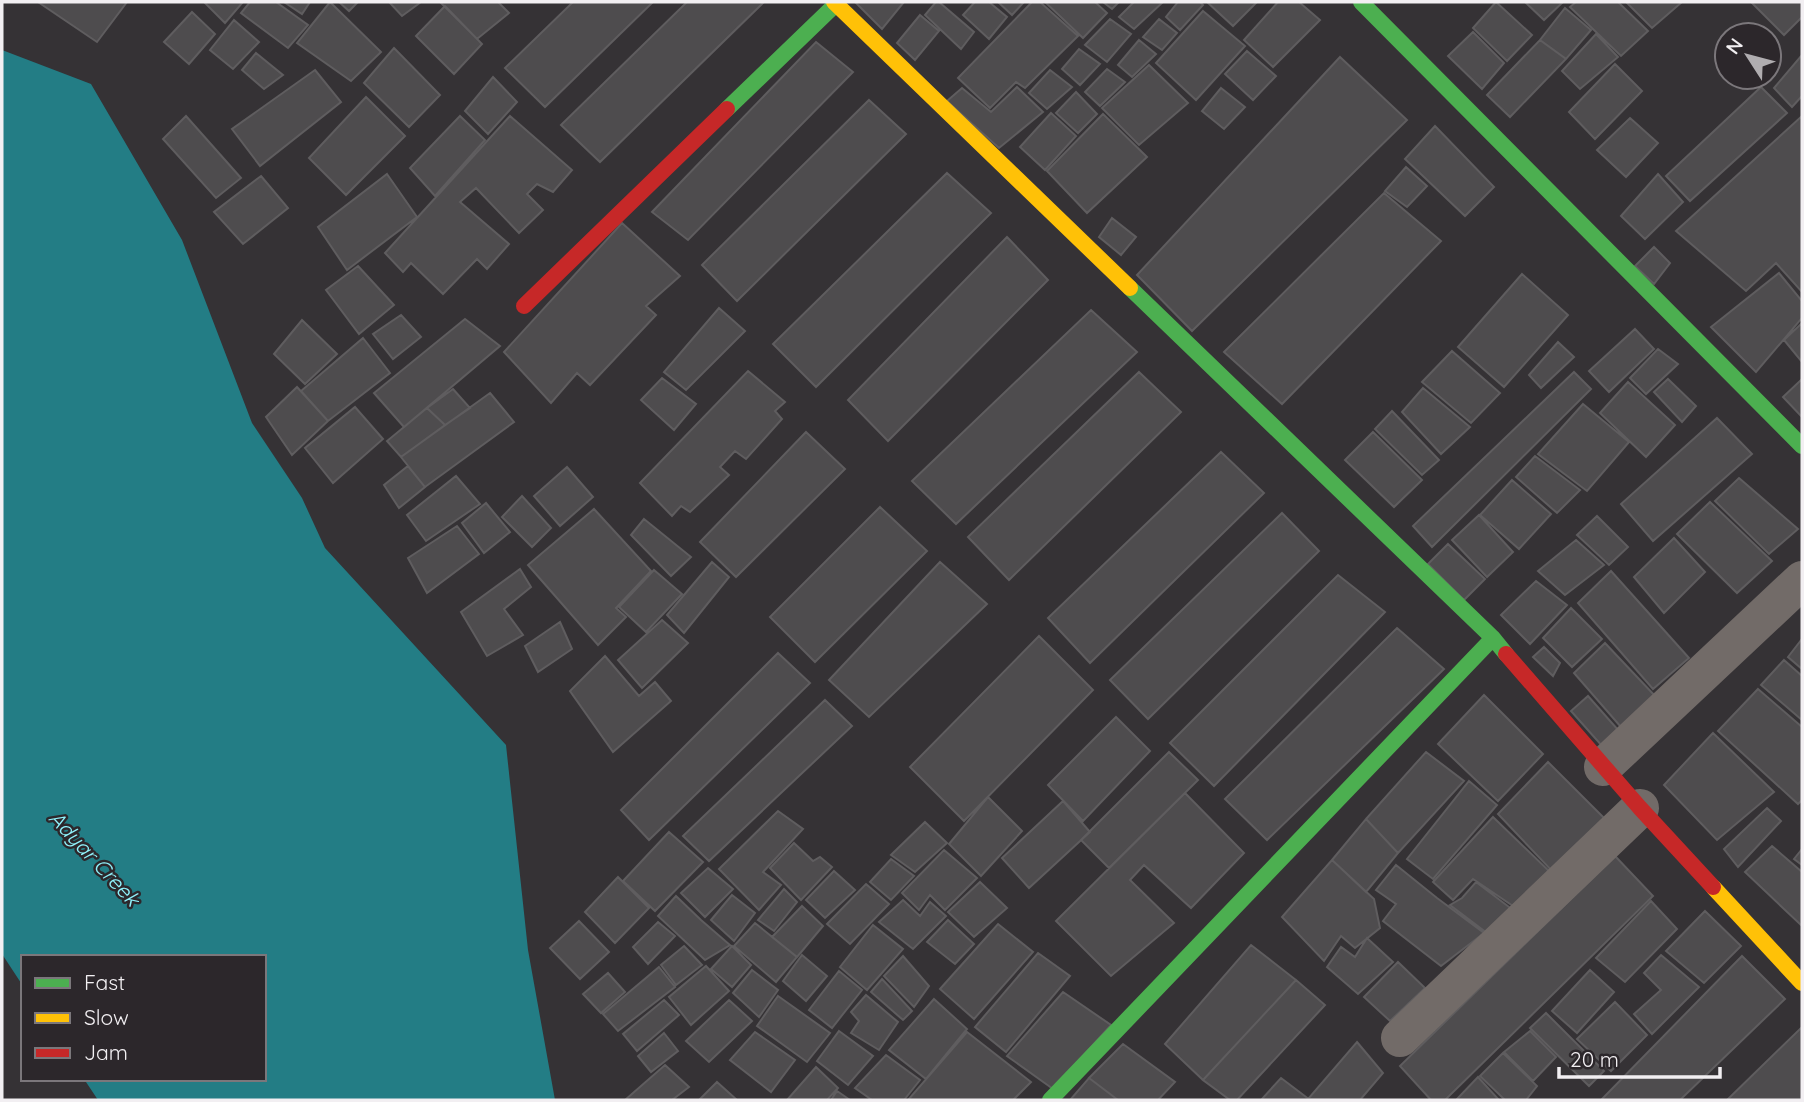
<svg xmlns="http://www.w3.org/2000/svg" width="1804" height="1102" font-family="Quicksand,sans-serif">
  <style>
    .water { fill: #237d85 }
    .building { fill: #4e4c4e; stroke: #5f5d5f; stroke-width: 2 }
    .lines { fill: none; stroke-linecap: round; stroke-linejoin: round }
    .street { stroke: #726b68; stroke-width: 38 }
    .fast { stroke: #4caf50; stroke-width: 16 }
    .slow { stroke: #ffc107; stroke-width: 16 }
    .jam { stroke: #c62828; stroke-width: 16 }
    .labels { text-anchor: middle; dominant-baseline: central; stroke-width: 5; stroke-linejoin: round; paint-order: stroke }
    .water-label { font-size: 21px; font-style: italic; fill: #90f3fc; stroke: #2c272b }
  </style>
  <rect width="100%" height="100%" fill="#353235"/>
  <path class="water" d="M 2,50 L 91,84 L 182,240 L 252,423 L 302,498 L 325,548 L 506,745 L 528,950 L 555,1100 L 98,1100 L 84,1079 L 264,1079 L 264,957 L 23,957 L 23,986 L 2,954 Z"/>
  <path class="building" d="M 38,2 L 127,2 L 97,42 Z
    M 204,2 L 243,2 L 225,23 Z
    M 250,2 L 276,2 L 308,25 L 288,48 L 241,13 Z
    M 284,2 L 310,2 L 302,14 Z
    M 330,2 L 381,52 L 351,81 L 297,43 Z
    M 339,2 L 358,2 L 349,11 Z
    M 389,2 L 421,2 L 402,16 Z
    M 440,2 L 498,2 L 509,13 L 477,39 Z
    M 573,2 L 653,2 L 545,107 L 505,68 Z
    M 687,2 L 764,2 L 600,162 L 561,125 Z
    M 855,2 L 904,2 L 882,29 Z
    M 936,2 L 939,2 L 974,32 L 961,49 L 925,15 Z
    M 975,2 L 989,2 L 1007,17 L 989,39 L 963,15 Z
    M 998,2 L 1024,2 L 1012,15 Z
    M 1032,2 L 1040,2 L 1078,36 L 1025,88 L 1016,82 L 990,108 L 958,78 Z
    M 1045,2 L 1095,2 L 1107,13 L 1083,38 Z
    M 1103,2 L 1119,2 L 1112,9 Z
    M 1134,2 L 1163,2 L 1134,29 L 1119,17 Z
    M 1178,2 L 1200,2 L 1203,5 L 1180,30 L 1166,17 Z
    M 1207,2 L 1257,2 L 1233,26 Z
    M 1278,2 L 1299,2 L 1320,20 L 1273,67 L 1244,40 Z
    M 1496,2 L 1532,35 L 1507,61 L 1473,28 Z
    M 1525,2 L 1563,2 L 1544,20 Z
    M 1576,2 L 1618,2 L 1648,31 L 1621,56 L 1570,7 Z
    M 1626,2 L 1682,2 L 1652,28 Z
    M 1751,2 L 1802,2 L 1802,17 L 1784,35 Z
    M 445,6 L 482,44 L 454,74 L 416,36 Z
    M 1565,8 L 1591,30 L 1566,59 L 1540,40 Z
    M 1203,11 L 1245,46 L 1196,100 L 1156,63 Z
    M 192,12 L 215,34 L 189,64 L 164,42 Z
    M 920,15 L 939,31 L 915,60 L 897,43 Z
    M 1110,19 L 1131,34 L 1107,62 L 1085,45 Z
    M 1159,19 L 1177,33 L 1162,50 L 1143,37 Z
    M 234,20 L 259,42 L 233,69 L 210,50 Z
    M 1473,32 L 1504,63 L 1482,89 L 1448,56 Z
    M 1596,34 L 1618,57 L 1580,89 L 1562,71 Z
    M 1139,40 L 1156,54 L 1132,77 L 1118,65 Z
    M 1540,40 L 1566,59 L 1510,117 L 1487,95 Z
    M 816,42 L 853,72 L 688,240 L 652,212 Z
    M 394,48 L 440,95 L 409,127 L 364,83 Z
    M 1079,49 L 1100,64 L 1080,85 L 1062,69 Z
    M 1247,51 L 1276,76 L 1253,100 L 1225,74 Z
    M 256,53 L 283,75 L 264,89 L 242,70 Z
    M 1802,55 L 1802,96 L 1792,107 L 1774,88 Z
    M 1340,57 L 1407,120 L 1192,331 L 1137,275 Z
    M 1615,64 L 1642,91 L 1595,139 L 1569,112 Z
    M 1149,65 L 1188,103 L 1139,145 L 1102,108 Z
    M 1107,69 L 1125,82 L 1100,106 L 1085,92 Z
    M 315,70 L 341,102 L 260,166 L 232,129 Z
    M 1050,70 L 1072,87 L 1047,109 L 1029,93 Z
    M 493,77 L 517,102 L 488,134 L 465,111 Z
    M 1017,87 L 1043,112 L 999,148 L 947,101 L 962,88 L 991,112 Z
    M 1761,87 L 1787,113 L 1690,201 L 1666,176 Z
    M 1221,88 L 1245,107 L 1224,129 L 1202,111 Z
    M 1076,92 L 1097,114 L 1078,133 L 1056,113 Z
    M 366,97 L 405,136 L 346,195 L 309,158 Z
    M 869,100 L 906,134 L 737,301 L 702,265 Z
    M 1051,113 L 1076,136 L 1045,170 L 1020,147 Z
    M 1103,114 L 1147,157 L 1087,213 L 1047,171 Z
    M 186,116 L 241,178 L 216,198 L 163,139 Z
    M 460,116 L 485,140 L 435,196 L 410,168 Z
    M 510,116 L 572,170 L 553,192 L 537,184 L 527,194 L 543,210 L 519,233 L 476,188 L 460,202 L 509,244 L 487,269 L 477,259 L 443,294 L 411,263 L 403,272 L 385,253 Z
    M 1802,116 L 1802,292 L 1776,263 L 1746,291 L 1676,231 Z
    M 1630,118 L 1658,143 L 1626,177 L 1597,150 Z
    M 1435,126 L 1494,187 L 1465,216 L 1405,159 Z
    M 1406,167 L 1427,186 L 1407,207 L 1385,191 Z
    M 947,173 L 991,213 L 816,387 L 773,344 Z
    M 387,174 L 417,217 L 347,270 L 318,227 Z
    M 1658,174 L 1683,202 L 1645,239 L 1621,216 Z
    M 261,176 L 288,208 L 243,244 L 214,212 Z
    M 1384,193 L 1441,241 L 1282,404 L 1224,352 Z
    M 1112,218 L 1136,237 L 1121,255 L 1099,237 Z
    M 622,223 L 680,276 L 646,306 L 656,315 L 590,385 L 577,373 L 551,403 L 504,352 Z
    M 1007,237 L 1048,280 L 888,441 L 848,400 Z
    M 1654,247 L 1670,263 L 1654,284 L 1635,266 Z
    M 358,266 L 394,305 L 359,334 L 326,290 Z
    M 1779,273 L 1802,301 L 1802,318 L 1756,372 L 1711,327 Z
    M 1522,274 L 1568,315 L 1504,387 L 1458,347 Z
    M 719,308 L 745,331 L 686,390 L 664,372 Z
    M 1091,310 L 1137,352 L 956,524 L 912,481 Z
    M 401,315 L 421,337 L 393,359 L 373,334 Z
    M 465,319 L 500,346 L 404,427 L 374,393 Z
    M 302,320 L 337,354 L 305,384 L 274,354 Z
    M 1802,323 L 1802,362 L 1784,340 Z
    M 1635,329 L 1654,349 L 1609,392 L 1589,371 Z
    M 363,338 L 390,373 L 328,421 L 301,391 Z
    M 1558,342 L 1574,357 L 1541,388 L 1529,375 Z
    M 1658,349 L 1678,364 L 1646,394 L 1630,378 Z
    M 1452,351 L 1500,393 L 1471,423 L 1422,382 Z
    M 748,371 L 785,402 L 775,411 L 782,419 L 746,459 L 735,451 L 720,467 L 729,475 L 690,512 L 681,506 L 672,516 L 640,483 Z
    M 1139,372 L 1181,412 L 1009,580 L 968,537 Z
    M 1574,372 L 1591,389 L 1432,547 L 1413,526 Z
    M 662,378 L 696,404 L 674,430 L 641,400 Z
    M 1668,379 L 1696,406 L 1682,422 L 1654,392 Z
    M 1802,379 L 1802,417 L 1783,397 Z
    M 1628,382 L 1675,425 L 1646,457 L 1600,413 Z
    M 297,387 L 328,421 L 292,455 L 266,417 Z
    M 1423,388 L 1470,427 L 1441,454 L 1402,412 Z
    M 453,389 L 470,408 L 445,425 L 427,408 Z
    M 490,393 L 514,422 L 425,487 L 401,457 Z
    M 1583,404 L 1629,442 L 1587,491 L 1538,454 Z
    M 355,407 L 383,439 L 333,483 L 305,448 Z
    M 427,408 L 445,425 L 401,457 L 387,441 Z
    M 1392,411 L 1439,460 L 1422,475 L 1375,429 Z
    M 1717,418 L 1752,454 L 1653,541 L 1621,504 Z
    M 806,432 L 845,469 L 736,577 L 700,542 Z
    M 1373,432 L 1422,480 L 1394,507 L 1345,460 Z
    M 1221,452 L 1264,493 L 1090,663 L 1048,618 Z
    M 1535,456 L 1580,490 L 1557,513 L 1516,477 Z
    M 408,466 L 425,487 L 399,508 L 384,485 Z
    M 567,467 L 593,497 L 560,526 L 534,496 Z
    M 456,476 L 480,504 L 426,541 L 407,515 Z
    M 1739,478 L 1798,529 L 1769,554 L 1715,501 Z
    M 1512,480 L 1551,514 L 1519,549 L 1480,515 Z
    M 522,496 L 551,528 L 532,547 L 502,517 Z
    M 1710,502 L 1772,561 L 1737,593 L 1677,534 Z
    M 486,503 L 510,532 L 484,553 L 462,523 Z
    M 880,507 L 927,551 L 815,662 L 770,617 Z
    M 594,509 L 651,571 L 616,608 L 626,617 L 598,645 L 528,565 Z
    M 1282,513 L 1319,551 L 1148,719 L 1110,680 Z
    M 1479,515 L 1513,552 L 1487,577 L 1452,540 Z
    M 1597,516 L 1628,547 L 1609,565 L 1577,535 Z
    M 644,519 L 691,557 L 671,576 L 631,535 Z
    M 457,526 L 479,554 L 427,593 L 408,558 Z
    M 1674,538 L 1705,572 L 1664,613 L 1634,577 Z
    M 1576,540 L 1604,565 L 1565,595 L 1538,571 Z
    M 1448,544 L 1485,579 L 1464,600 L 1428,564 Z
    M 712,562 L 729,577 L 684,633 L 667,615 Z
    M 940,562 L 987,604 L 869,717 L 829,680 Z
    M 520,569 L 531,587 L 504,609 L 523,635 L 487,656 L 461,612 Z
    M 654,570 L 682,594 L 646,632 L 619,607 Z
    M 1611,571 L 1689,658 L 1653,689 L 1578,603 Z
    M 1338,575 L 1385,612 L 1214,786 L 1170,743 Z
    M 1536,581 L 1567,605 L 1530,644 L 1501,615 Z
    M 1571,608 L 1602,639 L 1572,667 L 1543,638 Z
    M 662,620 L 688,643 L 642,688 L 618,660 Z
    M 560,622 L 572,649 L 538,672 L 525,646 Z
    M 1397,628 L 1444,669 L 1267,840 L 1225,799 Z
    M 1039,636 L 1093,690 L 964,821 L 910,767 Z
    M 1802,639 L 1802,669 L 1788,657 Z
    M 1605,643 L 1656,697 L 1621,727 L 1574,673 Z
    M 1544,647 L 1560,663 L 1553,676 L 1533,657 Z
    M 778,653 L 810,683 L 649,840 L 621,810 Z
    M 605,656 L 639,696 L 655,682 L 671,701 L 613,752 L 570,691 Z
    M 1784,660 L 1802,676 L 1802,720 L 1761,685 Z
    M 1758,689 L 1802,727 L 1802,800 L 1798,804 L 1718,731 Z
    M 1484,695 L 1543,754 L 1498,801 L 1438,744 Z
    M 1588,696 L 1619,731 L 1603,747 L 1571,711 Z
    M 825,700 L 852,726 L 709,861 L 683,836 Z
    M 1116,717 L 1150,751 L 1083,821 L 1048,785 Z
    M 1713,733 L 1774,792 L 1717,840 L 1664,785 Z
    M 1169,752 L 1198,780 L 1109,868 L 1081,840 Z
    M 1426,752 L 1464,781 L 1398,853 L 1366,819 Z
    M 1548,762 L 1610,824 L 1552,871 L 1498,814 Z
    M 1469,781 L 1497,805 L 1433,879 L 1407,859 Z
    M 1185,793 L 1244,853 L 1191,908 L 1144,865 L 1130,880 L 1174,923 L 1111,976 L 1056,921 Z
    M 988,797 L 1022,831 L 981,876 L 949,844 Z
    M 1063,801 L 1090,832 L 1029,888 L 1002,858 Z
    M 1767,808 L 1781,821 L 1738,867 L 1724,849 Z
    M 778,811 L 803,829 L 763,872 L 781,885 L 759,910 L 719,869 Z
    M 1493,817 L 1550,872 L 1513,906 L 1473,879 L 1453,900 L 1433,882 Z
    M 1366,819 L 1398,853 L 1366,892 L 1332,860 Z
    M 925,822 L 947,843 L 915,872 L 891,855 Z
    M 669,832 L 703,862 L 655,911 L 623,881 Z
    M 794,843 L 813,861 L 820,857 L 832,867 L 801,900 L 770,868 Z
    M 1772,846 L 1802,872 L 1802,926 L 1745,872 Z
    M 1802,849 L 1802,865 L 1794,859 Z
    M 944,850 L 977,878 L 945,910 L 930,895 L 919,910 L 902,893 Z
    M 1615,856 L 1653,896 L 1445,1100 L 1431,1100 L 1400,1066 Z
    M 891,859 L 914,876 L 891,900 L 870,882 Z
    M 1332,860 L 1374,899 L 1380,928 L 1355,948 L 1341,936 L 1324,961 L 1282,917 Z
    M 1396,865 L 1437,898 L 1484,933 L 1441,966 L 1383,921 L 1396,904 L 1376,890 Z
    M 708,868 L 733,889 L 705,917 L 681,893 Z
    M 834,871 L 855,890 L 825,918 L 806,900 Z
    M 618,877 L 649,908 L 615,943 L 585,912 Z
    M 980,882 L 1007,908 L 974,937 L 948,912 Z
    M 1476,882 L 1513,910 L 1487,933 L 1450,905 L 1462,898 Z
    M 866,884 L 889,904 L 850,944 L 827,924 Z
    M 784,889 L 797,902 L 774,931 L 758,920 Z
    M 732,895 L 755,913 L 734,941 L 711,920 Z
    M 676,896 L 701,920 L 730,945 L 705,960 L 658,916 Z
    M 903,900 L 920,916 L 930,902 L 946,916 L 913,949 L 879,922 Z
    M 1651,901 L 1677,929 L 1625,982 L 1596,958 Z
    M 802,906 L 823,926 L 797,957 L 772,937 Z
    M 1705,911 L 1741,946 L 1704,983 L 1666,951 Z
    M 948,920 L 974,944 L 955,964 L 927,942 Z
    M 579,921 L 609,952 L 580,979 L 550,948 Z
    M 658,922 L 675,936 L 648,964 L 633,947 Z
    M 755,923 L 797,957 L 776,982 L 734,946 Z
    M 998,924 L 1033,952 L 974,1019 L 940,989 Z
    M 873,925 L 903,949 L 867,990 L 840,967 Z
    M 1367,938 L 1393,962 L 1358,994 L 1327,967 L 1341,947 L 1355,957 Z
    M 1251,945 L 1296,980 L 1203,1080 L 1165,1044 Z
    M 684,946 L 702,965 L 676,985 L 661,965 Z
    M 732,946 L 751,965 L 732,987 L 711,969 Z
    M 1038,953 L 1070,976 L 1006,1052 L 975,1027 Z
    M 802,955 L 827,976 L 806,1001 L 783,981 Z
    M 1661,955 L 1699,987 L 1652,1034 L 1634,1014 L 1661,990 L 1644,973 Z
    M 903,956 L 929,986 L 914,1007 L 884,976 Z
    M 1742,956 L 1785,999 L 1680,1100 L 1601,1100 Z
    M 1398,962 L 1425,988 L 1390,1021 L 1364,997 Z
    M 706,966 L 729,991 L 691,1025 L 669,997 Z
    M 659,967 L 675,987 L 618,1031 L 603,1014 Z
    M 752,970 L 778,990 L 759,1017 L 733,993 Z
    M 1590,970 L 1614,992 L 1577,1033 L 1552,1011 Z
    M 839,971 L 862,990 L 832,1028 L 809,1010 Z
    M 608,973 L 625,992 L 601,1013 L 583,994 Z
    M 882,979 L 912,1011 L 903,1020 L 871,992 Z
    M 1296,980 L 1325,1005 L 1237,1100 L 1230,1100 L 1203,1080 Z
    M 1063,992 L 1111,1025 L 1053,1089 L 1007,1056 Z
    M 866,995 L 898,1022 L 879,1050 L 851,1033 L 859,1021 L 851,1012 Z
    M 778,996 L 830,1033 L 807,1062 L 757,1026 Z
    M 934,999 L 967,1029 L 926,1079 L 889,1050 Z
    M 664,1000 L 679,1015 L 637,1051 L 623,1034 Z
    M 729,1000 L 752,1021 L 709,1062 L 686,1041 Z
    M 1615,1002 L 1647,1035 L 1611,1071 L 1577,1039 Z
    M 1546,1013 L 1604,1071 L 1589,1086 L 1530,1028 Z
    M 1802,1027 L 1802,1100 L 1727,1100 Z
    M 839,1031 L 873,1056 L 848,1085 L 817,1061 Z
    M 1530,1031 L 1556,1057 L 1533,1081 L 1504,1052 Z
    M 755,1032 L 795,1060 L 771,1092 L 730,1060 Z
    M 967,1032 L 1031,1082 L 1013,1100 L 908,1100 Z
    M 664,1033 L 678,1051 L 651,1072 L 638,1056 Z
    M 1357,1042 L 1383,1073 L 1360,1100 L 1308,1099 Z
    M 1123,1044 L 1175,1082 L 1158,1100 L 1118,1100 L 1089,1078 Z
    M 1503,1053 L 1537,1086 L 1526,1100 L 1505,1100 L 1480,1076 Z
    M 886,1055 L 920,1080 L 904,1100 L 872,1100 L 855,1088 Z
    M 665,1065 L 689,1087 L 672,1100 L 625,1100 Z
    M 816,1067 L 838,1088 L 827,1100 L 787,1100 Z
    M 1478,1077 L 1499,1100 L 1456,1100 Z
    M 1089,1078 L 1118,1100 L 1070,1100 Z
    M 1281,1078 L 1310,1100 L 1261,1100 Z
    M 717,1082 L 737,1100 L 699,1100 Z
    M 837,1091 L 850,1100 L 831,1100 Z"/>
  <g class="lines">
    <path class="street" d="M 1603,767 L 1802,580
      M 1400,1038 L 1640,808"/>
    <path class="fast" d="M 1361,2 L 1802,446
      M 727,109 L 836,4
      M 1130,288 L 1493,638 L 1506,654
      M 1050,1100 L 1493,638"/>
    <path class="slow" d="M 834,2 L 1130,288
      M 1713,887 L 1802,983"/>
    <path class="jam" d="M 524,306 L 727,109
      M 1506,654 L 1640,808 L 1713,887"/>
  </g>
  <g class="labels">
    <g class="water-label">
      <text transform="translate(95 858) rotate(47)">Adyar Creek</text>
    </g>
  </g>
  <rect width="1804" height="1102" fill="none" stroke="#f2eff2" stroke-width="7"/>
  <rect x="21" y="955" width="245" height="126" fill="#2c272b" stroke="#7b777b" stroke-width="2"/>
  <rect x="35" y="978" width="35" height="10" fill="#4caf50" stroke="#7b777b" stroke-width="2"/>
  <text x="84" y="990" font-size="21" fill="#f2eff2">Fast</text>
  <rect x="35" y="1013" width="35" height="10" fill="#ffc107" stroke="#7b777b" stroke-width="2"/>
  <text x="84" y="1025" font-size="21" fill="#f2eff2">Slow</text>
  <rect x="35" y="1048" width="35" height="10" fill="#c62828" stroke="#7b777b" stroke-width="2"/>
  <text x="84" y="1060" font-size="21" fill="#f2eff2">Jam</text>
  <g transform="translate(1748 56) rotate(306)"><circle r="33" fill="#2c272b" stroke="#7b777b" stroke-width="2"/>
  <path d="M0-5L12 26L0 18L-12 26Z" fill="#b0adb0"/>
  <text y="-10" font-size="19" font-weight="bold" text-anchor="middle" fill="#f2eff2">N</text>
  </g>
  <path d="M1559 1067v10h161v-10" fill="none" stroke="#f2eff2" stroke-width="3.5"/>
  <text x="1570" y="1067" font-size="21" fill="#f2eff2" stroke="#2c272b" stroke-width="5" paint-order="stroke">20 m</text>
</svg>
